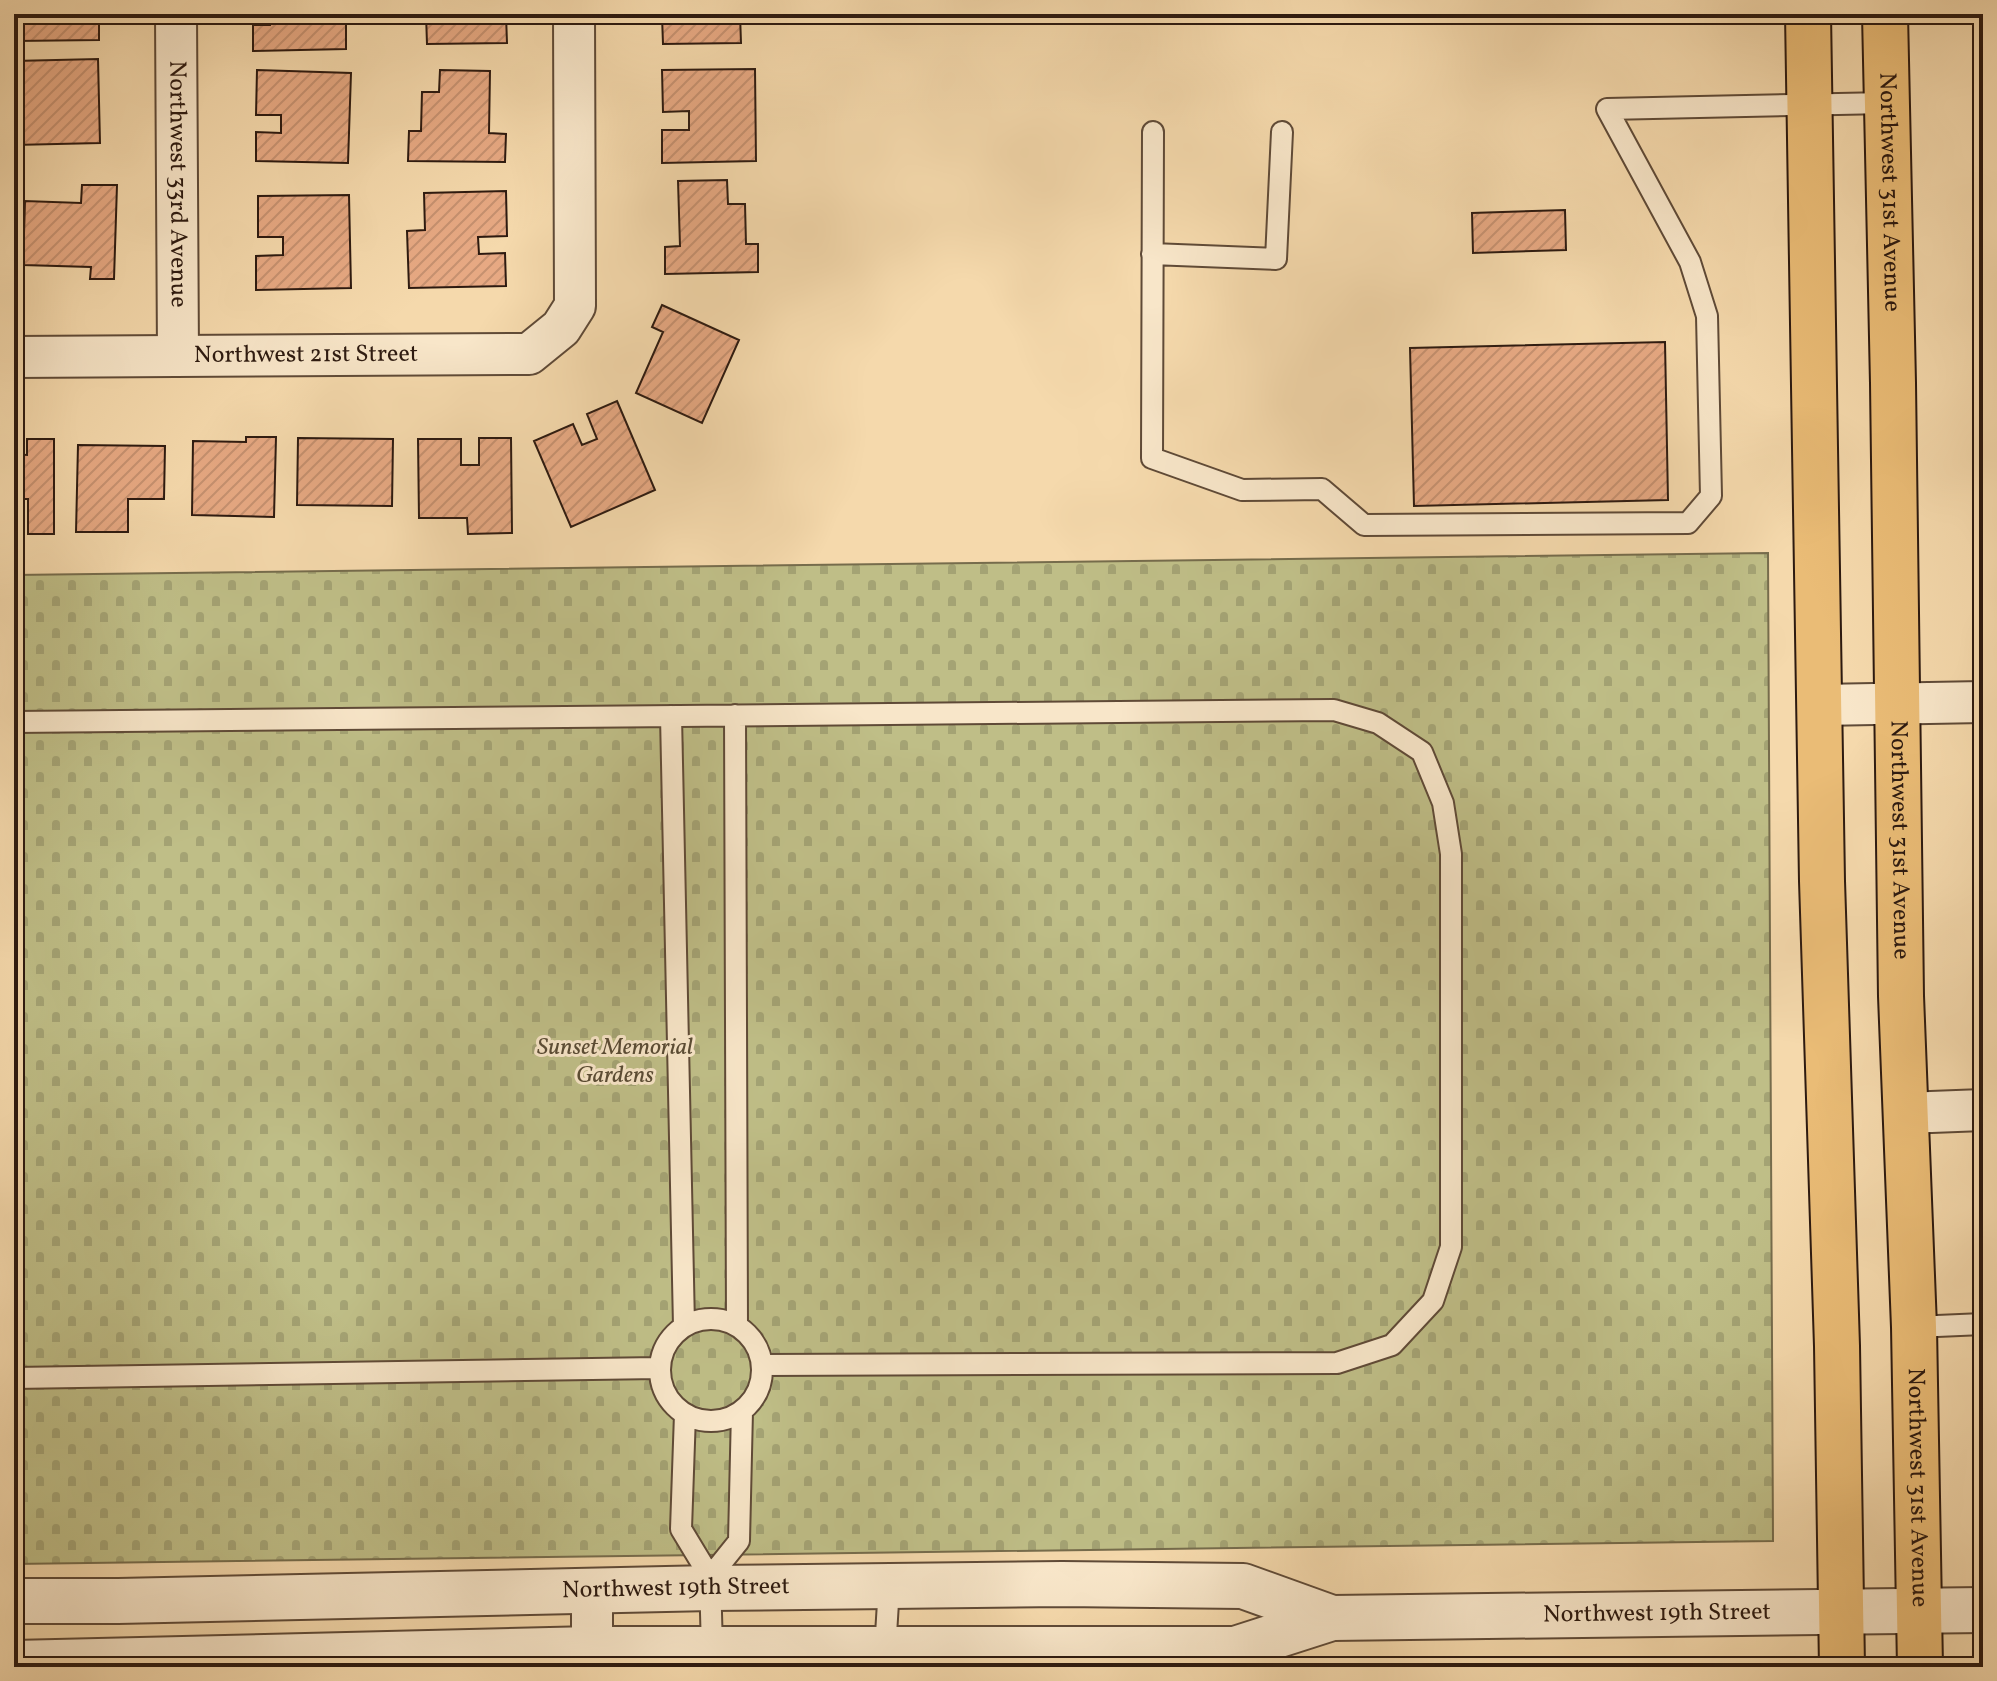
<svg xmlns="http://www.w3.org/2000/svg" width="1997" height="1681" font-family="Vollkorn,serif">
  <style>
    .cemetery { fill: url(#cemetery-stones); stroke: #766c4c; stroke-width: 2 }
    .building { fill: url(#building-hatch); stroke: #2d1a10; stroke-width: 2 }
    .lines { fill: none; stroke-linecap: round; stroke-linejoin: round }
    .service-casing { stroke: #5f4a37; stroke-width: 24 }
    .minor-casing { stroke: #5f4a37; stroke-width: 44 }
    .tertiary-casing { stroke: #5f4a37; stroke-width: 48 }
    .primary-casing { stroke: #2d1a10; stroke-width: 48 }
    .service { stroke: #f8e6c9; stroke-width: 20 }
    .minor { stroke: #f8e6c9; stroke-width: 40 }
    .tertiary { stroke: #f8e6c9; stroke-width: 44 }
    .primary { stroke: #eabc76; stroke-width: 44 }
    .labels { text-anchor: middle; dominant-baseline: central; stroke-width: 6; stroke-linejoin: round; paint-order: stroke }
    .street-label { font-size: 24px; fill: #2d1a10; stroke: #f8e6c9 }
    .park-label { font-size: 24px; font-style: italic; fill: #594b34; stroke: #f8e6c9 }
  </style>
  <defs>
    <pattern id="cemetery-stones" width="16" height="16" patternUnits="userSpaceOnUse" patternTransform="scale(2)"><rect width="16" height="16" fill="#bfbe87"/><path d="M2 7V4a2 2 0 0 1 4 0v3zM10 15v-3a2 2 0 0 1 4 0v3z" fill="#a4a374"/></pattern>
    <pattern id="building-hatch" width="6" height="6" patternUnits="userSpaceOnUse" patternTransform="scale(2)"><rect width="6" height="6" fill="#e7a983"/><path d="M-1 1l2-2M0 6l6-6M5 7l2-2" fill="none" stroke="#c69170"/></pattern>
  </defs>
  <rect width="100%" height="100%" fill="#f5d9ac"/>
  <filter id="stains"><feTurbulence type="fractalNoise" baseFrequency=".0025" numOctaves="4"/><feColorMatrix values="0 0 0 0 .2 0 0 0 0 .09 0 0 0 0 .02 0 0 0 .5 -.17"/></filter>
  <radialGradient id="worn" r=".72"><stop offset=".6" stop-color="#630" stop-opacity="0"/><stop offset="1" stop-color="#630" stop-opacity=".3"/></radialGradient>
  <path class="cemetery" d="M 1768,553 L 1773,1541 L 14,1564 L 14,575 Z"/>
  <path class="building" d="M 14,14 L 99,14 L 99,40 L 15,41 Z
    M 270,14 L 346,14 L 346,49 L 253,51 L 253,25 L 270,25 Z
    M 426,14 L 506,15 L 507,43 L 427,44 Z
    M 675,14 L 740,14 L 741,43 L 663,44 L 662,16 L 675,15 Z
    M 1979,18 L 1983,18 L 1983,96 L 1982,96 Z
    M 98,59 L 100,143 L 14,145 L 14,61 Z
    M 755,69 L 756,161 L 662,163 L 662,130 L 689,130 L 689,111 L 663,112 L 662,70 Z
    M 257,70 L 351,73 L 348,163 L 256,161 L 256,132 L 281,133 L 281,115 L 256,115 Z
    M 440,70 L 490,71 L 489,133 L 506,134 L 505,162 L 408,161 L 409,131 L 421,131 L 422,92 L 439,92 Z
    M 727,180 L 728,204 L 745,204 L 746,244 L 758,244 L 758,272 L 665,274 L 665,247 L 680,246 L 678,181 Z
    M 82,185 L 117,185 L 114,279 L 90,279 L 91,267 L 23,265 L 25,201 L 81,203 Z
    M 506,191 L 507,236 L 478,237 L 479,254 L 505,253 L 506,286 L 409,288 L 407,231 L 425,230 L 424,193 Z
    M 349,195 L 351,288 L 256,290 L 256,256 L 283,255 L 283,237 L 258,237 L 258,196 Z
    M 1565,210 L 1566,250 L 1473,253 L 1472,213 Z
    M 662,305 L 739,340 L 702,423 L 636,393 L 663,332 L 652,327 Z
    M 1665,342 L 1668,500 L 1414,506 L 1410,348 Z
    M 617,401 L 655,490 L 571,527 L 534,441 L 573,424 L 582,445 L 597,439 L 587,414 Z
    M 246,437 L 276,437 L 274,517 L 192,515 L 193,441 L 246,442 Z
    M 298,438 L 393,439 L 392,506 L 297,505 Z
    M 479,438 L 511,438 L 512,533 L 468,534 L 467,518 L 419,518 L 418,439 L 461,439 L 461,465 L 479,465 Z
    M 27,439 L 54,439 L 54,534 L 28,534 L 28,499 L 14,499 L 14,454 L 27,455 Z
    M 78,445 L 165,446 L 164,499 L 128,499 L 128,532 L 76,532 Z
    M 1981,447 L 1983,447 L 1983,517 Z
    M 1981,951 L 1983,951 L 1983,1028 Z"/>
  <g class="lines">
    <g class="service-casing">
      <path id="service" d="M 1153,132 L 1152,458 L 1242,490 L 1322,489 L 1364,525 L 1688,523 L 1711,496 L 1707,316 L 1690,262 L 1607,109 L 1886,103
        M 1152,254 L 1276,259 L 1282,132
        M 735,715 L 737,1326
        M 671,716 L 684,1326
        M 14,722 L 1334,710 L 1378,723 L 1422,752 L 1443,803 L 1451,854 L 1451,1247 L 1433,1301 L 1392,1345 L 1337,1363 L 762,1365
        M660 1370a51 51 0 1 1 102 0a51 51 0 1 1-102 0Z
        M 1914,1327 L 1983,1324
        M 14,1378 L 658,1368
        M 685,1414 L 681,1529 L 710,1577 L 712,1649
        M 710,1577 L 739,1541 L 742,1411
        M 885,1651 L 889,1586"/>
    </g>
    <g class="minor-casing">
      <g id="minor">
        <path id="s1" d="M 176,14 L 178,355"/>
        <path id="s2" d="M 14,357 L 529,354 L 561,328 L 575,306 L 574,14"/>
        <path d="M 1820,705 L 1983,702"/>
        <path d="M 1905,1113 L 1983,1110"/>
        <path d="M 592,1590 L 592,1667"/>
      </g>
    </g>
    <g class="tertiary-casing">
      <g id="tertiary">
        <path id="s3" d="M 14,1601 L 118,1601 L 711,1588 L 1062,1584 L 1243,1586 L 1332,1618"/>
        <path id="s4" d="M 14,1663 L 592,1649 L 1235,1649 L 1332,1618 L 1983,1610"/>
      </g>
    </g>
    <g class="primary-casing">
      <g id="primary">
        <path d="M 1808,14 L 1822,881 L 1837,1346 L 1842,1667"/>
        <path id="s5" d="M 1885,14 L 1893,383 L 1901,996 L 1914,1327 L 1920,1667"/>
      </g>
    </g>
    <use href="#service" class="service"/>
    <use href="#minor" class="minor"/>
    <use href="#tertiary" class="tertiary"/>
    <use href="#primary" class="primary"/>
  </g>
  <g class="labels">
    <g class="street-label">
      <text stroke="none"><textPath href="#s1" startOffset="170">Northwest 33rd Avenue</textPath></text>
      <text stroke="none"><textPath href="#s5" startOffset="178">Northwest 31st Avenue</textPath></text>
      <text stroke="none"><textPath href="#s2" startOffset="292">Northwest 21st Street</textPath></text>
      <text stroke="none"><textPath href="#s5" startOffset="826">Northwest 31st Avenue</textPath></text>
      <text stroke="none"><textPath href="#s5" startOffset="1474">Northwest 31st Avenue</textPath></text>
      <text stroke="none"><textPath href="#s3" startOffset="662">Northwest 19th Street</textPath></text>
      <text stroke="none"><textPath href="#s4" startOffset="1648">Northwest 19th Street</textPath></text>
    </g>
    <g class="park-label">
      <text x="615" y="1048">Sunset Memorial<tspan x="615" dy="28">Gardens</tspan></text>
    </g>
  </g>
  <rect width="1997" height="1681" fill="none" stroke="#f5d9ac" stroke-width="48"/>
  <rect x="16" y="16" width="1965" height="1649" fill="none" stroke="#2d1a10" stroke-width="4"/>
  <rect x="24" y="24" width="1949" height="1633" fill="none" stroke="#2d1a10" stroke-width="2"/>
  <rect width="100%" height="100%" filter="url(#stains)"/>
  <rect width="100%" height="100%" fill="url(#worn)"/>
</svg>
